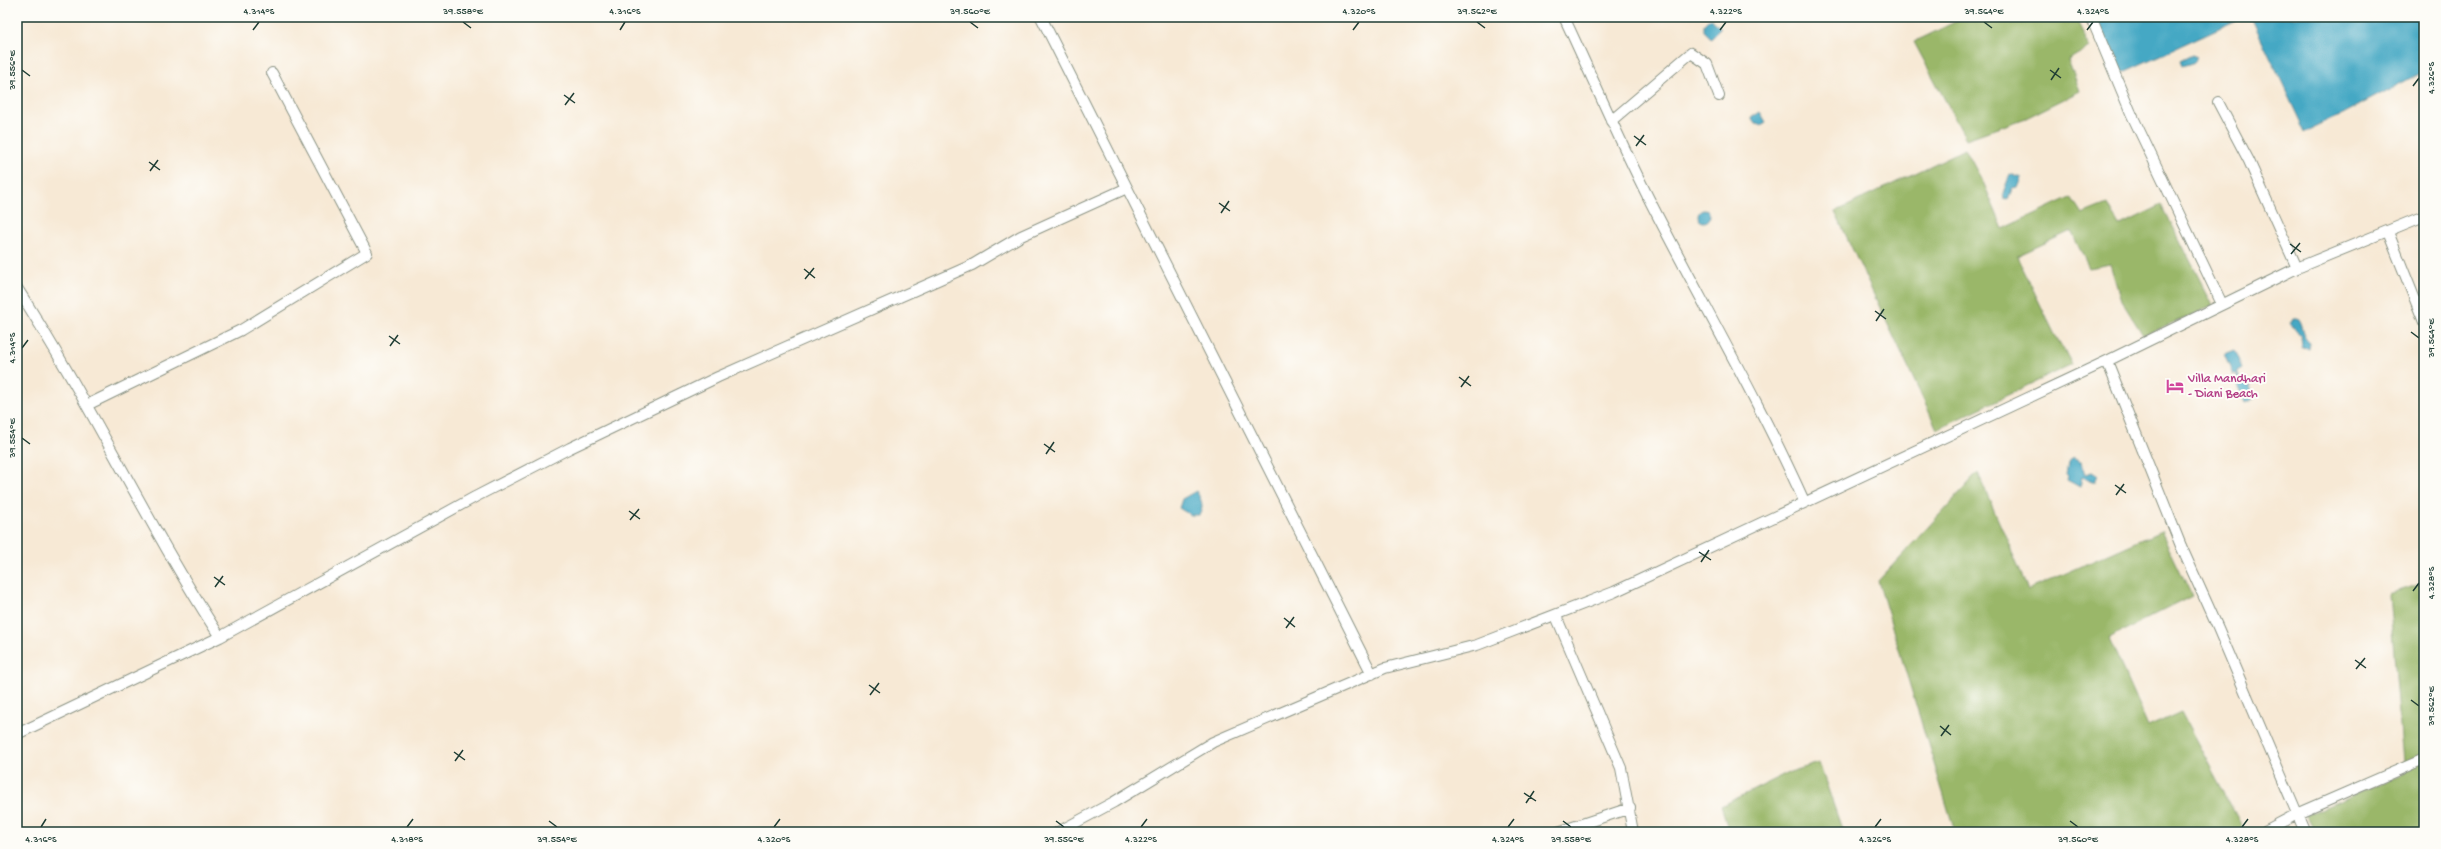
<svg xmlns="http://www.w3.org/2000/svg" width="2441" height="849" font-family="'Gochi Hand',sans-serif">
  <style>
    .forest { fill: #9ab769; stroke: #5c7a4e }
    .water { fill: #44a8c4; stroke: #32727c }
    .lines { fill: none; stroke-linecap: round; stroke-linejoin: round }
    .street-casing { stroke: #8b9384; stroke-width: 12 }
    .street { stroke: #fff; stroke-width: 10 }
    .ticks { fill: none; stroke: #1f3d34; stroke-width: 1.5 }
    .labels { text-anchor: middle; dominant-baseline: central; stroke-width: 4; stroke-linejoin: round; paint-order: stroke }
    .hotel-label { font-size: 13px; fill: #b23c85; stroke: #fdfcf7; text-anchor: start }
    .neatline { fill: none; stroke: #1f3d34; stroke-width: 1.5 }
    .ticks-label { font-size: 10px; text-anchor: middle; fill: #1f3d34 }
  </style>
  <rect width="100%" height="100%" fill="#fdfcf7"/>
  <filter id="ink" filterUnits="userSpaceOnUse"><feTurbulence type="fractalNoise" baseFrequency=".025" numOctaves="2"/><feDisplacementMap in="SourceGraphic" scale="8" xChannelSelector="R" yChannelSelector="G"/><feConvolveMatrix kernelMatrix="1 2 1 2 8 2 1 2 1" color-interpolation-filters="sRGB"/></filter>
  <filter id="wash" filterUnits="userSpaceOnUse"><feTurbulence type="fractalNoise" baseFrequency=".012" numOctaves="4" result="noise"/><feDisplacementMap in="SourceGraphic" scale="16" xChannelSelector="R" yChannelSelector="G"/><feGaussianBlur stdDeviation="0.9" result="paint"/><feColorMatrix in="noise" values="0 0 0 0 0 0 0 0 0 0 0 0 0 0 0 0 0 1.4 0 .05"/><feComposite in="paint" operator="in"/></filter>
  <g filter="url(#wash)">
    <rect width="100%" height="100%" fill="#f7e9d5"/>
    <path class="forest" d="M 1965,17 L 2075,17 L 2090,47 L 2068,60 L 2080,91 L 2026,118 L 1966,139 L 1914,42 Z
      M 1965,149 L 1984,184 L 2003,229 L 2071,197 L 2082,214 L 2107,204 L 2119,226 L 2162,205 L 2213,306 L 2143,335 L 2121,300 L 2110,264 L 2089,268 L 2071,231 L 2017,256 L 2054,333 L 2072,364 L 1937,429 L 1835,212 Z
      M 1978,473 L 2028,590 L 2161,531 L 2192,596 L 2109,638 L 2148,727 L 2181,712 L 2245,832 L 1955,832 L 1878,581 Z
      M 2424,583 L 2424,832 L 2315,832 L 2306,815 L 2404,774 L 2389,594 Z
      M 1819,763 L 1843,832 L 1729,832 L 1721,806 L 1790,772 Z"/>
    <path class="water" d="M 2094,17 L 2243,17 L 2119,74 Z
      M 2251,17 L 2424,17 L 2424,71 L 2341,115 L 2305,132 Z
      M 1710,18 L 1721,28 L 1711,38 L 1704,31 L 1704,24 Z
      M 2192,55 L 2197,57 L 2195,62 L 2182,66 L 2180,61 Z
      M 1760,112 L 1766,122 L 1761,125 L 1755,124 L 1751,118 Z
      M 2010,174 L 2022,178 L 2018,188 L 2012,189 L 2008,199 L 2004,198 L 2003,193 Z
      M1698 216a6 6 0 1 1 12 0a6 6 0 1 1-12 0Z
      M 2293,318 L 2297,318 C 2304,326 2299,334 2310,343 L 2309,349 L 2302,348 L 2301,337 L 2290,323 Z
      M 2234,350 L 2242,368 L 2237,371 L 2242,382 L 2247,380 L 2255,398 L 2245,403 L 2236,382 L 2239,381 L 2236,373 L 2233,375 L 2224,354 Z
      M 2072,457 L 2081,461 L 2085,474 L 2092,472 L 2098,475 L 2095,482 L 2082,477 L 2080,487 L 2067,480 L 2068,476 L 2066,474 L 2068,462 Z
      M 1196,491 C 1201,498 1205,507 1199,515 L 1190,515 L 1179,508 L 1182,499 Z"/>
  </g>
  <g filter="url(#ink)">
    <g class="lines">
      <g class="street-casing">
        <path id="street" d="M 1041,17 L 1372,674
          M 1564,17 C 1593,79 1620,142 1651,203 C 1702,303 1758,399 1804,501
          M 2091,17 L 2131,113 L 2222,304
          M 2218,102 L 2249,161 L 2297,268
          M 1611,121 L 1691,53 L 1707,64 L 1719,96
          M 2388,232 L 2424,322
          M 17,288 C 90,402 147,524 220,637
          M 2107,361 L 2181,546 L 2218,628 L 2305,832
          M 87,405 L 241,330 L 367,253 L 272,73
          M 1556,616 L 1621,768 L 1633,832
          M 17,734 L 220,637 L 475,497 L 570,448 L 718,377 L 972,265 L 1021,236 L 1127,188
          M 1058,832 L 1114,802 L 1213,742 L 1385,668 L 1477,645 L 1614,592 L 2107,361 L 2297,268 L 2424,216
          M 1558,832 L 1630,808
          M 2263,832 L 2297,814 L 2424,759"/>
      </g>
      <use href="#street" class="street"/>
    </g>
  </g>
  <path class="ticks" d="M 463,22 L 471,28M 970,22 L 978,28M 1477,22 L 1485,28M 1984,22 L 1992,28M 253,30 L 259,22M 620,30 L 625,22M 1353,30 L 1359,22M 1720,30 L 1726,22M 2087,30 L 2093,22M 22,70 L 30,76M 2050,70 L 2061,78M 2051,80 L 2059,68M 2413,86 L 2419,78M 564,95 L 575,103M 565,105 L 574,93M 1634,136 L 1646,145M 1636,146 L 1644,135M 149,162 L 160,170M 150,171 L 158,160M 1219,203 L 1230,211M 1221,213 L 1229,201M 2290,244 L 2301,252M 2291,254 L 2300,243M 804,269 L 815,278M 805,279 L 814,268M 1875,311 L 1886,319M 1876,321 L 1884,309M 2411,332 L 2419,338M 389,336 L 400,344M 390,346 L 398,335M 22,348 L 28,340M 1459,377 L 1471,386M 1461,387 L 1469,376M 22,438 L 30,444M 1044,444 L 1055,452M 1046,454 L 1054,442M 2115,485 L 2126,493M 2116,495 L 2124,484M 629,511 L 640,519M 630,520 L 639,509M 1699,552 L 1711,560M 1701,562 L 1709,550M 214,577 L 225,585M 215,587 L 223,576M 2413,591 L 2419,583M 1284,618 L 1295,627M 1286,628 L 1294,617M 2355,660 L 2366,668M 2356,669 L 2365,658M 869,685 L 880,693M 870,695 L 879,683M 2411,700 L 2419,706M 1940,726 L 1951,735M 1941,736 L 1949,725M 454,752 L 465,760M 455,761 L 463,750M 1524,793 L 1536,801M 1526,803 L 1534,791M 549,821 L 557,827M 1056,821 L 1064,827M 1563,821 L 1571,827M 2070,821 L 2078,827M 41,827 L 46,819M 407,827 L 413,819M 774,827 L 780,819M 1141,827 L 1147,819M 1508,827 L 1514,819M 1875,827 L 1881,819M 2242,827 L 2248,819"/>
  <defs>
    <g id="hotel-bare" transform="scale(1.38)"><path d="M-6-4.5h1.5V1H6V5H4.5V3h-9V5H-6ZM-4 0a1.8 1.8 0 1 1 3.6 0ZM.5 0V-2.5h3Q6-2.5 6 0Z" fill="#d1479c" stroke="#fdfcf7" stroke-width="2.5" paint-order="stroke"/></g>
  </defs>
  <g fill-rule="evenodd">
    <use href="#hotel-bare" x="2175" y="386"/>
  </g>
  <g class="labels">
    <g class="hotel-label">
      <text x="2188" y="379">Villa Mandhari<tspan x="2188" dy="15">- Diani Beach</tspan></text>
    </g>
  </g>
  <rect width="2441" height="849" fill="none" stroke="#fdfcf7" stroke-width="44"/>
  <rect x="22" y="22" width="2397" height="805" class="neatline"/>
  <g class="ticks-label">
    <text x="259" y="14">4.314°S</text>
    <text x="463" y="14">39.558°E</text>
    <text x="625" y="14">4.316°S</text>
    <text x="970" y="14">39.560°E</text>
    <text x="1359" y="14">4.320°S</text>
    <text x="1477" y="14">39.562°E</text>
    <text x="1726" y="14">4.322°S</text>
    <text x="1984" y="14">39.564°E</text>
    <text x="2093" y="14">4.324°S</text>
    <text transform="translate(11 70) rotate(-90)" y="4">39.556°E</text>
    <text transform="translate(2430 78) rotate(-90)" y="4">4.326°S</text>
    <text transform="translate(2430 338) rotate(-90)" y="4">39.564°E</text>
    <text transform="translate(11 348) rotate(-90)" y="4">4.314°S</text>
    <text transform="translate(11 438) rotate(-90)" y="4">39.554°E</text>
    <text transform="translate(2430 583) rotate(-90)" y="4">4.328°S</text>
    <text transform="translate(2430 706) rotate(-90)" y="4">39.562°E</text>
    <text x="41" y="842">4.316°S</text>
    <text x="407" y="842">4.318°S</text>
    <text x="557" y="842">39.554°E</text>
    <text x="774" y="842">4.320°S</text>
    <text x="1064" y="842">39.556°E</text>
    <text x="1141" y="842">4.322°S</text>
    <text x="1508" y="842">4.324°S</text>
    <text x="1571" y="842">39.558°E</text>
    <text x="1875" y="842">4.326°S</text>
    <text x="2078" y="842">39.560°E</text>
    <text x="2242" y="842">4.328°S</text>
  </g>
</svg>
